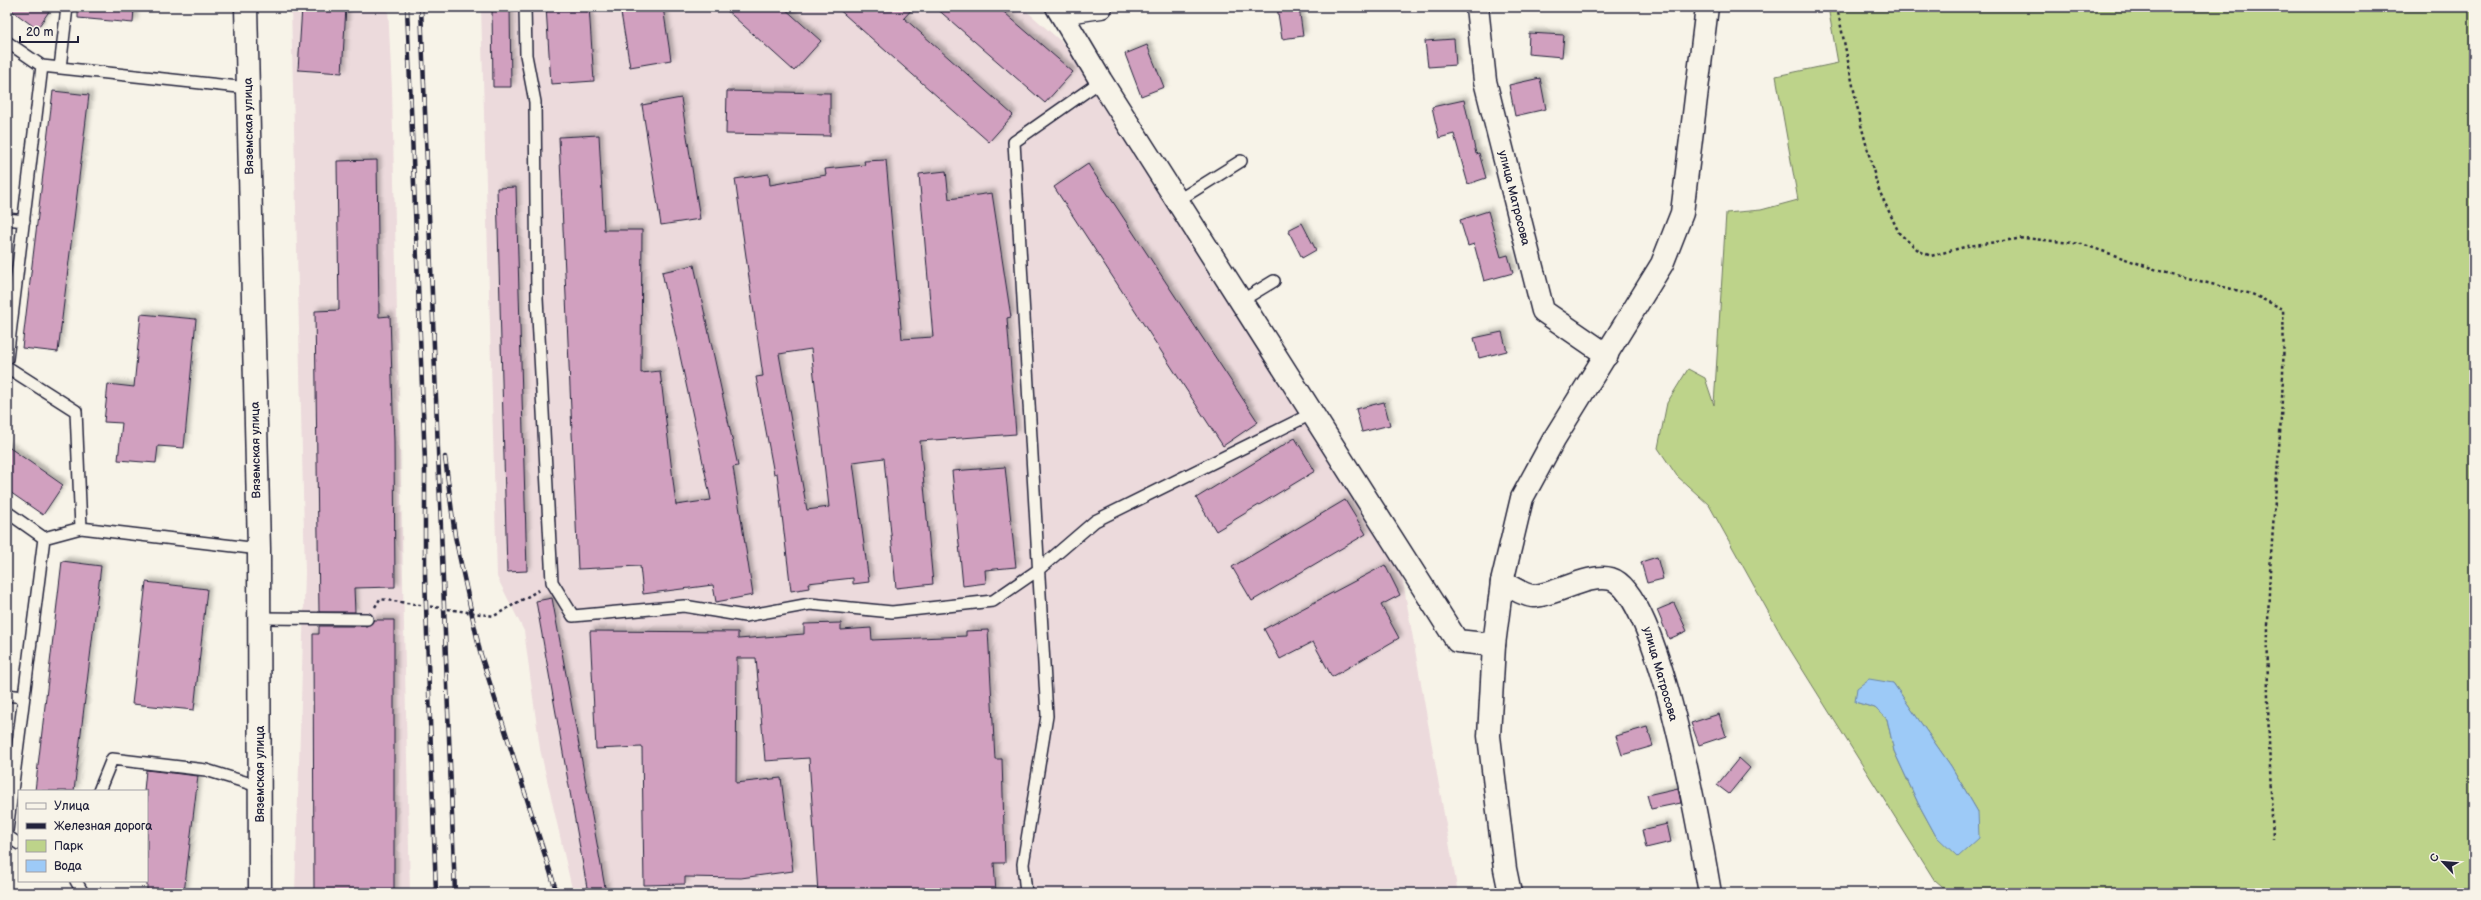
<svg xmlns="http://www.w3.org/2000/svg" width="2481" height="900" font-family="'Balsamiq Sans',sans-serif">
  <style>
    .built { fill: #ecdadc }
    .green { fill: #bdd38a; stroke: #707a62; fill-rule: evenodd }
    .water { fill: #9dcaf7; stroke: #6c87ac }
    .building { fill: #d1a0bf; stroke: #22223b; fill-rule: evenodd; filter: url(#shadow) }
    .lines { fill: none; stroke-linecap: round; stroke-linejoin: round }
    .lane-casing { stroke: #22223b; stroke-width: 14 }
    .street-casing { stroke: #22223b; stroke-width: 25 }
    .secondary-casing { stroke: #22223b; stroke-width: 25 }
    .path { stroke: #22223b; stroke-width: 2.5; stroke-dasharray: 3 3; stroke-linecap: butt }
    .lane { stroke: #f7f3e8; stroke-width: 11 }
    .street { stroke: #f7f3e8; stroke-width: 22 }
    .secondary { stroke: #f7f3e8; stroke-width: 22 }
    .rail-casing { stroke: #22223b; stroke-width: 4.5 }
    .rail { stroke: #f7f3e8; stroke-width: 3; stroke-dasharray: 9; stroke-linecap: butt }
    .labels { text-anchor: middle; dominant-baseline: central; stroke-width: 3; stroke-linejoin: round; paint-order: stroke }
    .street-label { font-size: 12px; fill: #22223b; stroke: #f7f3e8 }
  </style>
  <defs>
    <filter id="shadow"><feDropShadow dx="3.5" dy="-3.5" stdDeviation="2" flood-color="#0004"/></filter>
  </defs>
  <rect width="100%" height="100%" fill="#f7f3e8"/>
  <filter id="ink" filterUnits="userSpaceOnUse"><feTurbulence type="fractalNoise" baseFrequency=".025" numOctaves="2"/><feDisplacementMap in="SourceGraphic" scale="8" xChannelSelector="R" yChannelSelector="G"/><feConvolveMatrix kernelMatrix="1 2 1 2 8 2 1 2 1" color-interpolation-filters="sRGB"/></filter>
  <g filter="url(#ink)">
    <path class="built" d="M 291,7 L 388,7 L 392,90 L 410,893 L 295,893 L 305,573 Z
      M 481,7 L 1022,7 L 1072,51 L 1399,559 L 1458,893 L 573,893 L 540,749 L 524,631 L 497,577 Z"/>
    <path class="green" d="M 1828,7 L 2474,7 L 2474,893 L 1949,893 L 1935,881 L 1784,640 L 1709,505 L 1677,476 L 1658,448 L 1667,403 L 1688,369 L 1705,378 L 1714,405 L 1726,213 L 1761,210 L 1798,200 L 1776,76 L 1838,63 ZM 1893,683 L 1951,766 L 1978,812 L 1936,836 L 1918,803 L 1894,751 L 1887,719 L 1875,708 L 1855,702 Z"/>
    <path class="water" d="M 1869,679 L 1893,683 L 1951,766 L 1978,812 L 1979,838 L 1958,857 L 1936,836 L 1918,803 L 1894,751 L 1887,719 L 1875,708 L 1855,702 L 1857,688 Z"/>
    <path class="building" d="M 7,7 L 52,7 L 37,29 Z
      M 78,7 L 134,7 L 133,23 L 78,18 Z
      M 302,7 L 346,7 L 342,73 L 298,70 Z
      M 492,7 L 510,7 L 511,87 L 493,87 Z
      M 546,7 L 589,7 L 594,81 L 551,84 Z
      M 620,7 L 663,7 L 671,60 L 630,67 Z
      M 723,7 L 783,7 L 821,41 L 794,71 Z
      M 836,7 L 914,7 L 904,18 L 1013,115 L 989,142 Z
      M 935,7 L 998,7 L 1073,72 L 1045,103 Z
      M 1277,7 L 1299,7 L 1303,36 L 1282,39 Z
      M 1529,33 L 1564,35 L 1562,57 L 1528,54 Z
      M 1454,39 L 1456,65 L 1428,67 L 1425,41 Z
      M 1147,45 L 1164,87 L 1141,96 L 1125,54 Z
      M 1540,78 L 1546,109 L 1515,116 L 1509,85 Z
      M 53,91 L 89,95 L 58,352 L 22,348 Z
      M 727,91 L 830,93 L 830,136 L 726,134 Z
      M 681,98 L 700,219 L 661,225 L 642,105 Z
      M 1464,100 L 1476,154 L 1479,153 L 1486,178 L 1468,184 L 1454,134 L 1439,138 L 1432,107 Z
      M 599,135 L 604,230 L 642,230 L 641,373 L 660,371 L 676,505 L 711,500 L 662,272 L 694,265 L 738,466 L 733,467 L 753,595 L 716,602 L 713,585 L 643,594 L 640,566 L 578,569 L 559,137 Z
      M 377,160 L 379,317 L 390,316 L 394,441 L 395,587 L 354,588 L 355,612 L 319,612 L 315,311 L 339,310 L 337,161 Z
      M 886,160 L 902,339 L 933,337 L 919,174 L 946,171 L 949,199 L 992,193 L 1011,317 L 1007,318 L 1016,434 L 920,441 L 933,584 L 896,588 L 884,458 L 853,462 L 869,582 L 853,584 L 853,578 L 808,583 L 809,588 L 791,591 L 777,473 L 774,474 L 756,377 L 763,376 L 735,179 L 769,174 L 770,185 L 826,175 L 825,169 L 865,165 L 864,161 ZM 811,349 L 829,507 L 807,510 L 779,354 Z
      M 1088,164 L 1258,422 L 1223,446 L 1054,187 Z
      M 516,187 L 527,571 L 507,572 L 497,188 Z
      M 1488,211 L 1501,257 L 1508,255 L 1513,273 L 1484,281 L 1474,244 L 1468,246 L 1460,220 Z
      M 1302,223 L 1316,250 L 1302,258 L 1288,230 Z
      M 141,314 L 196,319 L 184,448 L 158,446 L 156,463 L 118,460 L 122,423 L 104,422 L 108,384 L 134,387 Z
      M 1502,332 L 1507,351 L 1479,358 L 1474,338 Z
      M 1384,402 L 1390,425 L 1362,432 L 1356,409 Z
      M 1295,438 L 1315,471 L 1216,531 L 1196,498 Z
      M 7,446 L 63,485 L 43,515 L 7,490 Z
      M 1005,467 L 1016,567 L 985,570 L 986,583 L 963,586 L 952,471 Z
      M 1345,500 L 1366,534 L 1252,601 L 1232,567 Z
      M 1657,557 L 1663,579 L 1647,583 L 1641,562 Z
      M 62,561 L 101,566 L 74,791 L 35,791 Z
      M 1385,565 L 1400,595 L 1381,605 L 1399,638 L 1332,677 L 1313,642 L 1280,659 L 1264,629 Z
      M 146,582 L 207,589 L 194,710 L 132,704 Z
      M 552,598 L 581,756 L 606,893 L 588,893 L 536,601 Z
      M 1674,603 L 1687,631 L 1669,639 L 1657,610 Z
      M 374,620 L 394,620 L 394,893 L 314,893 L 313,634 L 319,634 L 319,626 L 367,626 Z
      M 841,623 L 841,630 L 871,628 L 872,640 L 966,636 L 966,631 L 988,630 L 995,759 L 1002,759 L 1005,863 L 994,863 L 996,893 L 818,893 L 809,758 L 765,761 L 756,658 L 737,658 L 736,783 L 781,778 L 793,871 L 741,878 L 685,877 L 685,884 L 644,885 L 642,747 L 596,749 L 590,631 L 738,632 L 738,639 L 804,634 L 804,624 Z
      M 1719,714 L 1726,736 L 1699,745 L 1691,723 Z
      M 1647,727 L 1653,746 L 1622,755 L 1616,736 Z
      M 1739,758 L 1750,768 L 1729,794 L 1717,785 Z
      M 146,770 L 198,776 L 184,893 L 147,893 L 147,791 L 144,791 Z
      M 1678,788 L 1681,803 L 1651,809 L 1647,795 Z
      M 1667,824 L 1671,842 L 1646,848 L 1642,830 Z"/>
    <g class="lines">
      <g class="lane-casing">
        <path id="lane" d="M 525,7 L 526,55 L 535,102 L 537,298 L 552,582 L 573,616 L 684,606 L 745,616 L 810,604 L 892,612 L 993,601 L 1038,570 L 1095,521 L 1313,413
          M 7,42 L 42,66
          M 60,68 L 67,7
          M 1177,201 L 1241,161
          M 7,219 L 24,221
          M 1241,301 L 1274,281
          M 7,359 L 42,66 L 248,88
          M 7,367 L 76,411 L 81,528 L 44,538 L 7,831
          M 7,512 L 44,538
          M 81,528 L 259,549
          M 260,618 L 367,619
          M 7,695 L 23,697
          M 99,791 L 112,759 L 206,770 L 261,787
          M 7,836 L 19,844
          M 76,881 L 83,893
          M 1026,893 L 1023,864 L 1047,716 L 1014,142 L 1101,81"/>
      </g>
      <g class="street-casing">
        <path id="street" d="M 1057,7 L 1101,81 L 1457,641 L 1494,645
          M 1477,7 L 1485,81 L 1543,311 L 1607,355
          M 1061,13 L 1101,7
          M 1502,582 C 1510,586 1526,597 1535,596 C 1557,594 1590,573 1611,579 C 1660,593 1701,841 1710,893"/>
      </g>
      <g class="secondary-casing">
        <path id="secondary" d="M 246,7 L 259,549 L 260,893
          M 1510,893 L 1505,869 L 1489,736 L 1494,645 L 1502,582 L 1522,498 L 1554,439 L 1662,264 L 1682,213 L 1707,7"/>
      </g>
      <path class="path" d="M 1837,7 L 1861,125 L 1878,188 L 1899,233 L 1919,251 L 1931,256 L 1968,246 L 2024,238 L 2082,244 L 2163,272 L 2252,294 L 2283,309 C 2286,398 2275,484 2270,572 C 2265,661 2269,750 2273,839
        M 375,607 L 380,599 L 494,616 L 539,590"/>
      <use href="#lane" class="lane"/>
      <use href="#street" class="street"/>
      <use href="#secondary" class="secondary"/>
      <g class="rail-casing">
        <path id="rail" d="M 407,7 L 425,462 L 425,576 L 436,893
          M 421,7 L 455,893
          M 445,457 L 455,536 L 480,652 L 557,893"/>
      </g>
      <use href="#rail" class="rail"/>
    </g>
  </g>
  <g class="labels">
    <g class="street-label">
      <text transform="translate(249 126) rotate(-91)">Вяземская улица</text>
      <text transform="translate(1514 198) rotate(76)">улица Матросова</text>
      <text transform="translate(256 450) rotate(-91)">Вяземская улица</text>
      <text transform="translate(1660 674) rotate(74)">улица Матросова</text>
      <text transform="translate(260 774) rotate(-90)">Вяземская улица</text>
    </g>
  </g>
  <rect width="2481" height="900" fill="none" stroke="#f7f3e8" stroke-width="24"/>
  <rect x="12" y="12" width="2457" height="876" fill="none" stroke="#22223b" stroke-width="1.5" filter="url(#ink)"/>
  <rect x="18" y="790" width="130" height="92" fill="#f7f3e8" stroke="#a29fa3"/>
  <rect x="26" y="803" width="20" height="6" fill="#f7f3e8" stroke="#a29fa3"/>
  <text x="54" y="810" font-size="12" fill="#22223b">Улица</text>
  <rect x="26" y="823" width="20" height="6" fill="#22223b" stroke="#a29fa3"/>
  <text x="54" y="830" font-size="12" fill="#22223b">Железная дорога</text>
  <rect x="26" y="840" width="20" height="12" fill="#bdd38a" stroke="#a29fa3"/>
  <text x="54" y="850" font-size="12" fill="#22223b">Парк</text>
  <rect x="26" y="860" width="20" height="12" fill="#9dcaf7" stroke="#a29fa3"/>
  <text x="54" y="870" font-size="12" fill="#22223b">Вода</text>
  <g transform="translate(2443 862) rotate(296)" stroke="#f7f3e8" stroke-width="3" paint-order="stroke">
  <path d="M0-3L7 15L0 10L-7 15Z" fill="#22223b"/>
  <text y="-6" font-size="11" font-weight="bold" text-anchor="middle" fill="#22223b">С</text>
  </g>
  <path d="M20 36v6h58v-6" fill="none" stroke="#22223b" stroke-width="2"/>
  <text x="26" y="36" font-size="12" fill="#22223b" stroke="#f7f3e8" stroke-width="3" paint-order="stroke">20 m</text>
</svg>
